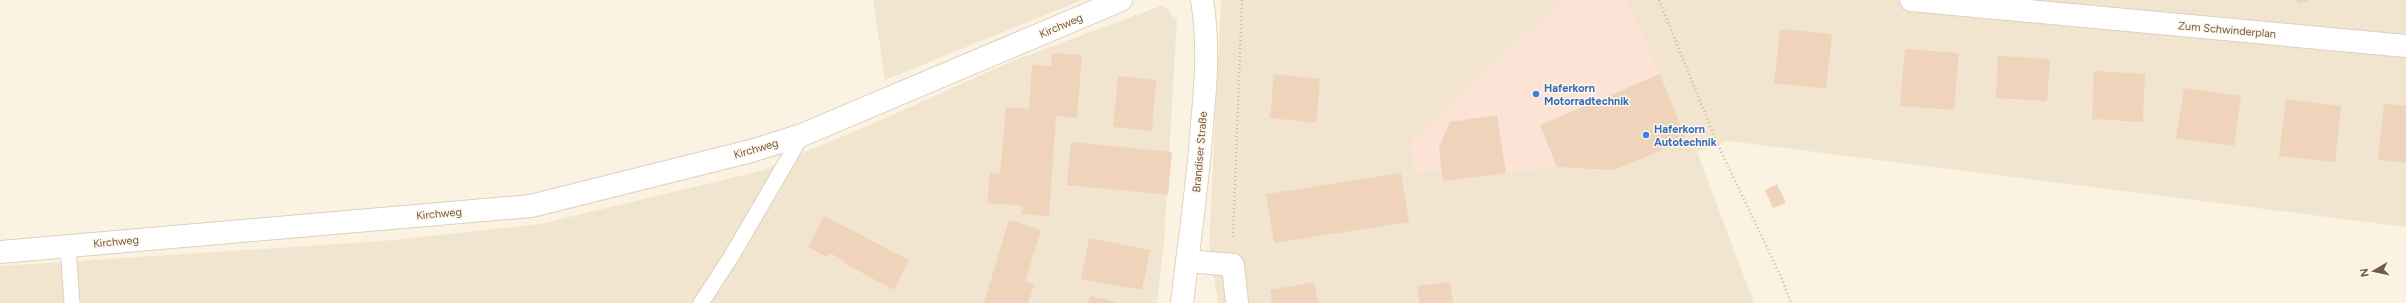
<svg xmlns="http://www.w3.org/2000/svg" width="2406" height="303" font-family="Figtree,sans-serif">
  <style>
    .residential { fill: #f2e5d0 }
    .commercial { fill: #fbe3d5 }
    .building { fill: #efd3ba }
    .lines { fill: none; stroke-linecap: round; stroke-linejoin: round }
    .lane-casing { stroke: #dfcfbe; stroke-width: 17 }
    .street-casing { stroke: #dfcfbe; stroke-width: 24 }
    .secondary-casing { stroke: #e3d1bc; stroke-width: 24 }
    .path { stroke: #d4b69e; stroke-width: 2.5; stroke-dasharray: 1 3; stroke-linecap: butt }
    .lane { stroke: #fff; stroke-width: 15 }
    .street { stroke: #fff; stroke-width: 22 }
    .secondary { stroke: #fff; stroke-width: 22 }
    .shop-dot { fill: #3f7fe0; stroke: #fef7e7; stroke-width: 1.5 }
    .labels { text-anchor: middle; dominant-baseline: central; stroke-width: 3; stroke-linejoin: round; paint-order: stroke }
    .street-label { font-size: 11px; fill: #715a49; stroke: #fef7e7 }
    .shop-label { font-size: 11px; font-weight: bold; fill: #366cbe; stroke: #fef7e7; text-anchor: start }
  </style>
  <rect width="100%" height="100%" fill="#fbf3e1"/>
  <path class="residential" d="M 873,0 L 1082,0 L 885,80 Z
    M 1221,0 L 2406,0 L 2406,227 L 1728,141 L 1697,152 L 1754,303 L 1218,303 L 1209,244 Z
    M 1163,5 L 1177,20 L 1164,243 L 1157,303 L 0,303 L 0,266 L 383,241 L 540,224 L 760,171 L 879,121 L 1010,62 Z"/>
  <path class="commercial" d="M 1562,0 L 1626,0 L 1660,74 L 1540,125 L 1557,167 L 1506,173 L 1497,115 L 1450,123 L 1439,147 L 1440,171 L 1415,173 L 1410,142 Z"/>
  <path class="building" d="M 2297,0 L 2308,0 L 2308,1 L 2297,3 Z
    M 1780,29 L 1832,34 L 1826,89 L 1774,83 Z
    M 1905,49 L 1959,53 L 1954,110 L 1900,106 Z
    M 1052,53 L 1082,55 L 1077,118 L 1056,116 L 1049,216 L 1022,214 L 1023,206 L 987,203 L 990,173 L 1000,174 L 1006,107 L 1029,109 L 1032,65 L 1051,66 Z
    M 1998,56 L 2050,59 L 2047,101 L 1996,98 Z
    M 2094,71 L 2145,74 L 2143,122 L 2092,119 Z
    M 1274,74 L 1320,79 L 1316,123 L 1270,118 Z
    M 1660,74 L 1686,140 L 1614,170 L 1557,167 L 1540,125 Z
    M 1118,76 L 1156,80 L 1152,131 L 1113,127 Z
    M 2184,88 L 2241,96 L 2234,146 L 2176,138 Z
    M 2286,99 L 2341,106 L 2335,162 L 2279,156 Z
    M 2384,104 L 2406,106 L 2406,163 L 2378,160 Z
    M 1497,115 L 1506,173 L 1443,181 L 1439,147 L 1450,122 Z
    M 1071,142 L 1172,152 L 1168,195 L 1067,185 Z
    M 1401,173 L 1409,222 L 1274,243 L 1266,194 Z
    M 1777,184 L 1786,203 L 1773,208 L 1765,190 Z
    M 824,216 L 909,260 L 894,290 L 844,263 L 845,261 L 830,253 L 827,257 L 808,247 Z
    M 1009,220 L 1041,230 L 1025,282 L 1034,285 L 1028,303 L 984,303 Z
    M 1089,238 L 1150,250 L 1142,290 L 1081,279 Z
    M 1314,282 L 1318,303 L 1272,303 L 1270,290 Z
    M 1450,282 L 1453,303 L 1420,303 L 1417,286 Z
    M 1090,296 L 1116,302 L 1116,303 L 1088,303 Z"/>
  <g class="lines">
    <g class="lane-casing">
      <path id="lane" d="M 68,247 L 72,303
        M 701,303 L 731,257 L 802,135"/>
    </g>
    <g class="street-casing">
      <path id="street" d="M 1911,0 L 2406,46
        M 0,252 L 531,206 L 751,151 L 802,135 L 1121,0
        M 1187,261 L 1233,265 L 1237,303"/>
    </g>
    <g class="secondary-casing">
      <path id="secondary" d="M 1182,303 C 1189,243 1198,184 1202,124 C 1206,83 1209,42 1202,0"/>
    </g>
    <path class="path" d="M 1659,0 L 1717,143 L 1782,279 L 1791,303
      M 1233,237 L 1242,0"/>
    <use href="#lane" class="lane"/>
    <use href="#street" class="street"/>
    <use href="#secondary" class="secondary"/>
  </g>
  <g class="shop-dot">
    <circle cx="1536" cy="94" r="4"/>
    <circle cx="1646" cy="135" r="4"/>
  </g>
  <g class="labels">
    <g class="street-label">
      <text transform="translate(1061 26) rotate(-23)">Kirchweg</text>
      <text transform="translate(2227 30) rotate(5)">Zum Schwinderplan</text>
      <text transform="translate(756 149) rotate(-16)">Kirchweg</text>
      <text transform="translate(1200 152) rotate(-85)">Brandiser Straße</text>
      <text transform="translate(439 214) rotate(-5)">Kirchweg</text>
      <text transform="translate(116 242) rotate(-5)">Kirchweg</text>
    </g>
    <g class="shop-label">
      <text x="1544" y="88">Haferkorn<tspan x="1544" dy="13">Motorradtechnik</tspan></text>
      <text x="1654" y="129">Haferkorn<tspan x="1654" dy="13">Autotechnik</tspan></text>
    </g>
  </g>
  <g transform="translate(2374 271) rotate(261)" stroke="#fef7e7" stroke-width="3" paint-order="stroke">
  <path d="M0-3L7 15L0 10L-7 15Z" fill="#715a49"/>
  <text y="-6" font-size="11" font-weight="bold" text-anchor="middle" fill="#715a49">N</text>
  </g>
</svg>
